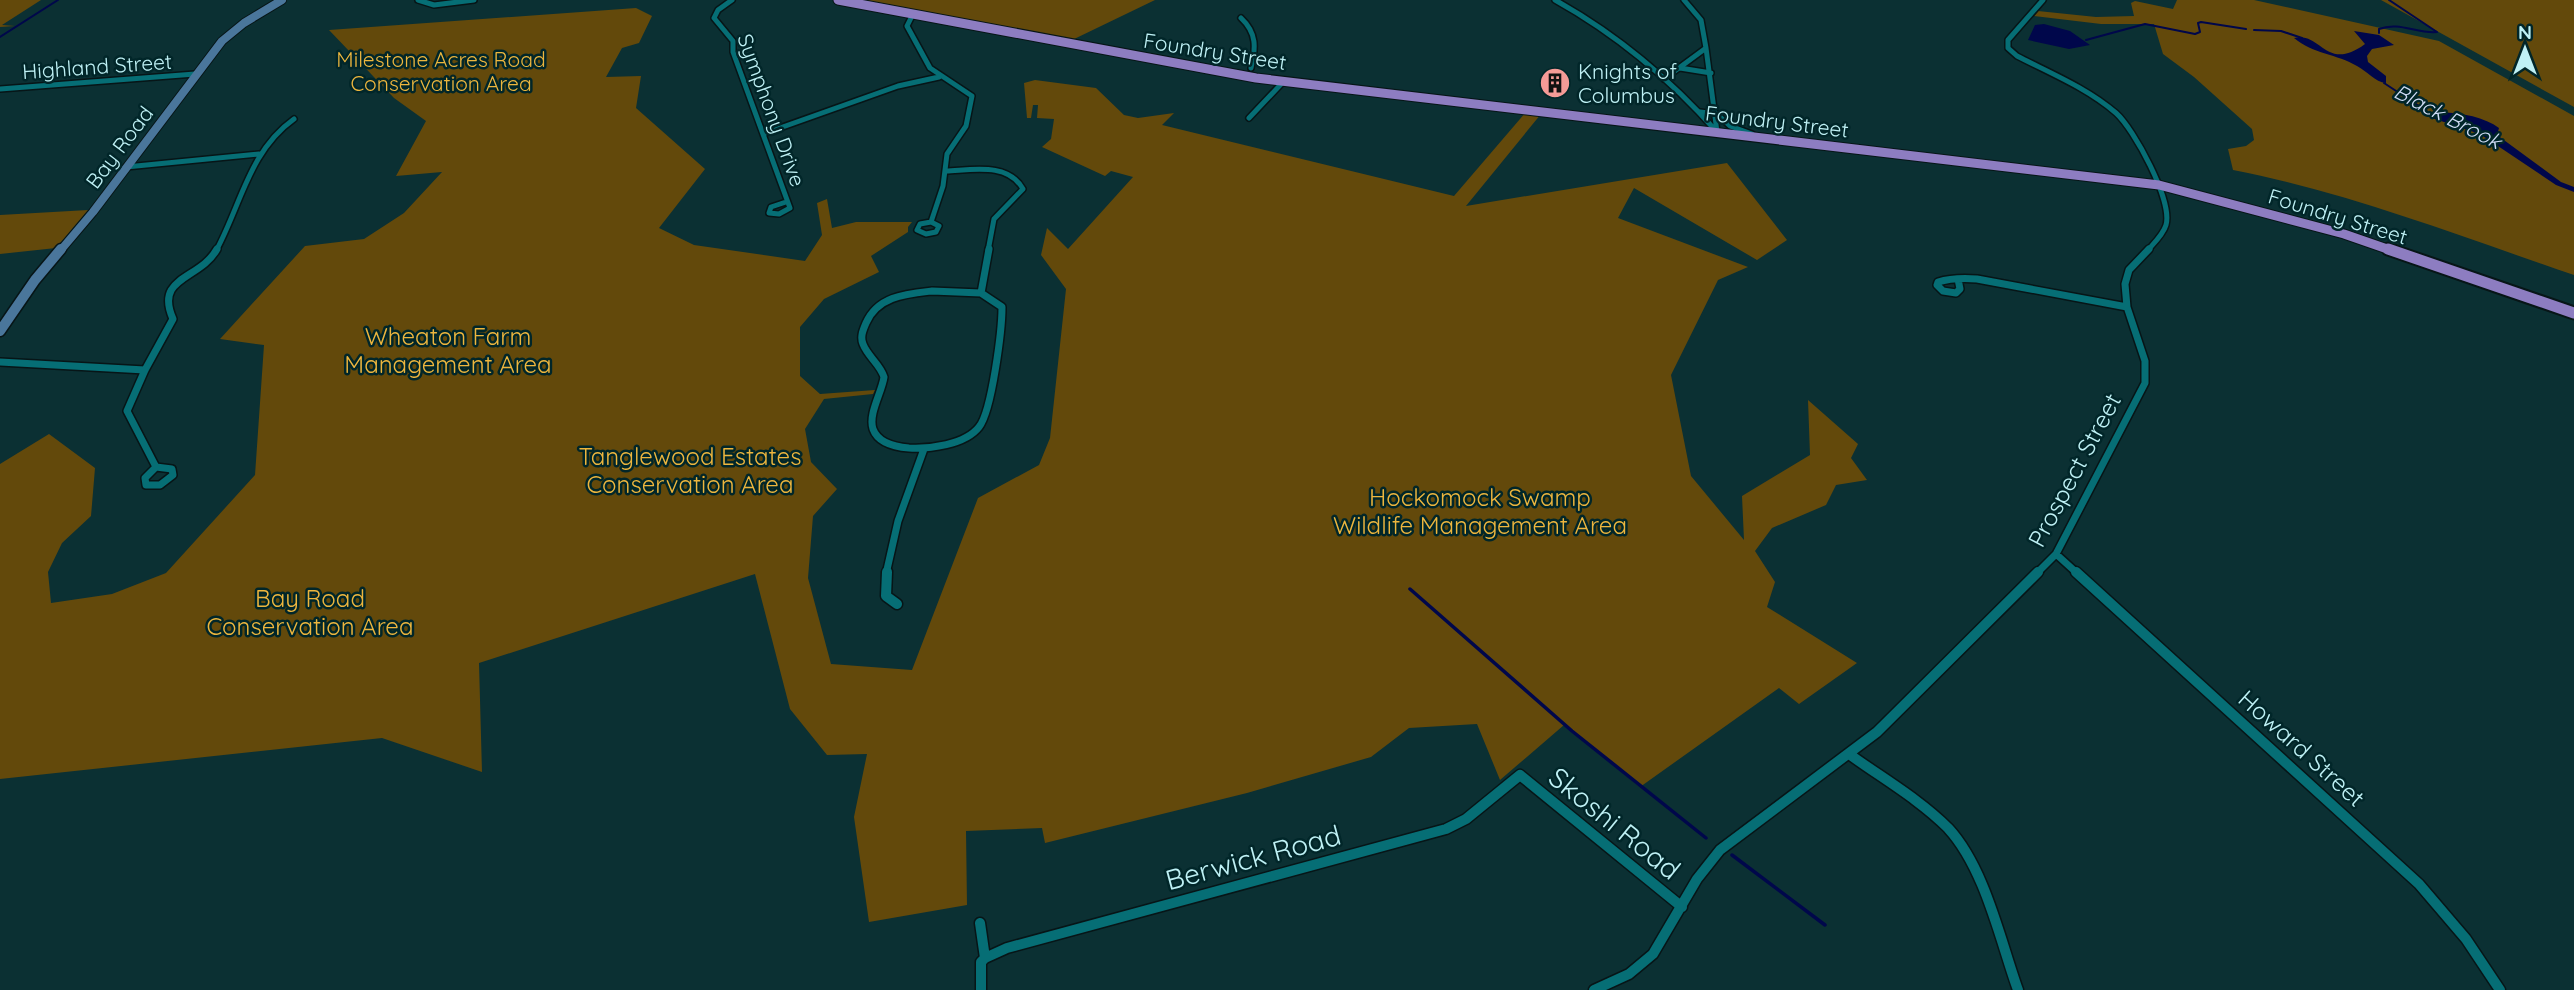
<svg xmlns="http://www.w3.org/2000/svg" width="2574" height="990" font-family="Quicksand,sans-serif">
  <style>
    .green { fill: #63490b }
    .water { fill: #00074b }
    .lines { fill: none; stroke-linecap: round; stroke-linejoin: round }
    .stream-far1 { stroke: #00074b; stroke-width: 2 }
    .stream { stroke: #00074b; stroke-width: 3.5 }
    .minor-far2-casing { stroke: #071517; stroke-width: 8 }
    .minor-far1-casing { stroke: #071517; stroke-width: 10 }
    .minor-casing { stroke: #071517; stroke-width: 13 }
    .secondary-far1-casing { stroke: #071517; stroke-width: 10 }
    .secondary-casing { stroke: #071517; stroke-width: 13 }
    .primary-far1-casing { stroke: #071517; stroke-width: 11 }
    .primary-casing { stroke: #071517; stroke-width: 15 }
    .minor-far2 { stroke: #066e75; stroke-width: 5 }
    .minor-far1 { stroke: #066e75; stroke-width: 7 }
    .minor { stroke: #066e75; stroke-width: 10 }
    .secondary-far1 { stroke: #4a769b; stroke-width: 8 }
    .secondary { stroke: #4a769b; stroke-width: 10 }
    .primary-far1 { stroke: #8d7dc1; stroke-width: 9 }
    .primary { stroke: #8d7dc1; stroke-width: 11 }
    .labels { text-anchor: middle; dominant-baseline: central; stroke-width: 5; stroke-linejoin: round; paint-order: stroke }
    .far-street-label { font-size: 21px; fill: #bff1f5; stroke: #012629 }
    .far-park-label { font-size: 21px; fill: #edb63e; stroke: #012629 }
    .far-poi-label { font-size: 21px; fill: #bff1f5; stroke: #012629; text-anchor: start }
    .far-water-label { font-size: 21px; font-style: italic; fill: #cfdcf5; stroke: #012629 }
    .park-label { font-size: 24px; fill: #edb63e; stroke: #012629 }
    .street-label { font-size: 24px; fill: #bff1f5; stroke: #012629 }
    .near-street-label { font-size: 28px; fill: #bff1f5; stroke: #012629 }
  </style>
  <rect width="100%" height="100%" fill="#0b3033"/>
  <path class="green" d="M 0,0 L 41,0 L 2,25 L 15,26 L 0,27 Z
    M 853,0 L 1155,0 L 1070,41 Z
    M 2177,0 L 2254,0 L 2439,41 L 2574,116 L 2574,275 C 2462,237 2350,193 2233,170 L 2228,149 L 2246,146 L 2254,140 L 2252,129 L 2194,77 L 2163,54 L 2154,24 L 2101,24 L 2034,16 L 2038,11 L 2096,17 L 2134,16 L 2131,3 L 2135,1 L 2173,9 Z
    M 2381,0 L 2574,0 L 2574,107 Z
    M 636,8 L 652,16 L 639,43 L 622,48 L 606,77 L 641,76 L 636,108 L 705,169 L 659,228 L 694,245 L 805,261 L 822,235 L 817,203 L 827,199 L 832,228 L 856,222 L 912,222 L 908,227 L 908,232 L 871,256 L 879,272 L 824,299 L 800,327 L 800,376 L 820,394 L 875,390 L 873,394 L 824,399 L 805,429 L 811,462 L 837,489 L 813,516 L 808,578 L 831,664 L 912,670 L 978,498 L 1039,465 L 1050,438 L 1066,289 L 1041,255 L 1047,228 L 1068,249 L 1133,177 L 1111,171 L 1105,176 L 1042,147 L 1051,139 L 1054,119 L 1037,118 L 1038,105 L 1033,105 L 1031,118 L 1027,118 L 1024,83 L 1035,80 L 1096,88 L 1124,115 L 1138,118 L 1174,113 L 1162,125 L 1454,196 L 1526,112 L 1541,114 L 1466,206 L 1727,163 L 1787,240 L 1757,260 L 1634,188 L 1618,218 L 1748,267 L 1718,280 L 1671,375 L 1691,476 L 1744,540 L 1742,496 L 1810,455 L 1808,400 L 1858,444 L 1851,458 L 1867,480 L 1836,485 L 1826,505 L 1772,528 L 1755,551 L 1775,582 L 1767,607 L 1857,663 L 1799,704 L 1779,688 L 1640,787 L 1564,725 L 1500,780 L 1477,724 L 1409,728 L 1371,757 L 1247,793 L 1045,843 L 1042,828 L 966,831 L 967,905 L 869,922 L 854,817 L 867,754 L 827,755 L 790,709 L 755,574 L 479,663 L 482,772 L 382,738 L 0,779 L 0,464 L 49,434 L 95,468 L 91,516 L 62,543 L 48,572 L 51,603 L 112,594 L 166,573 L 255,475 L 264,345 L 220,339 L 305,246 L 364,239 L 404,213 L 442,172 L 396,176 L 426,121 L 394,98 L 329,30 Z
    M 88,210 L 56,248 L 0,254 L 0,215 Z"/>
  <path class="water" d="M 2044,24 L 2070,31 L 2090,45 L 2069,49 L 2028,40 L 2035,25 Z
    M 2354,31 L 2379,35 L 2394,45 L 2372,49 L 2367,56 L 2368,62 L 2386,76 L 2386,83 C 2375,82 2367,71 2357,66 C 2337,54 2313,54 2294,38 C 2321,31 2326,73 2365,44 Z
    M 2433,113 C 2453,111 2483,116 2499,128 L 2497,135 L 2561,182 L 2574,187 L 2574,192 L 2556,185 L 2480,134 L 2432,118 L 2429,115 Z"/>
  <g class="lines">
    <path class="stream-far1" d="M 2254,30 L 2281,31 L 2302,38
      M 2379,33 L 2379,29 C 2399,21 2417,34 2437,32 L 2389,0
      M 0,37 L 58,0
      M 2086,40 L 2145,24 L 2195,34 L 2200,32 L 2198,23 L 2201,22 L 2246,29
      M 2384,83 L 2431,114"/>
    <path class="stream" d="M 1410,589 L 1572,731 L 1706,838
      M 1732,855 L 1825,925"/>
    <g class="minor-far2-casing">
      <path id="minor-far2" d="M 418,0 L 434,5 L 474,0
        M 732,0 L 718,10 L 714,18 L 733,41 L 733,52 L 790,208 L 779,214 L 769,213 L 771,207 L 786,202
        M 1555,0 C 1616,34 1671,80 1717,132
        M 2043,0 L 2008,40 L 2008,48 L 2017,56 C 2050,73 2087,88 2116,113 C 2134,129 2173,201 2166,225 C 2163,235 2154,243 2147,251
        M 913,14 L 907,26 L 930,68 L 972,96 L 966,126 L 947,154 L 943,186 L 931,222
        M 1241,18 C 1257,33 1256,48 1251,68
        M 1706,48 L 1717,132
        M 1680,68 L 1711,73
        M 1664,79 L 1706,48 L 1701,20 L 1684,0
        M 0,89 L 195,74
        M 1700,112 L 1717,114 L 1730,126 L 1752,134
        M 1249,118 L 1284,81
        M 763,134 L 898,86 L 939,77
        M 126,167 L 259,154
        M 946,171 C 972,170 1008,162 1023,189 L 994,219 L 988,251
        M 931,222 L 939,226 L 936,232 L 926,234 L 917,230 L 920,224 Z
        M 216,251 C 241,205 249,151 294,119"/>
    </g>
    <g class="minor-far1-casing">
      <path id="minor-far1" d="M 1958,279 L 1960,289 L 1956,293 L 1943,291 L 1937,285 L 1938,282 C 1951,278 1964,278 1977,279 L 2127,307
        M 932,291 L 981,293 L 1002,307 C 1002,329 992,411 979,427 C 965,445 929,449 909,448 C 896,447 878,443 873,429 C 868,414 882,392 884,377 C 880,364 868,357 863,344 C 860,337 863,330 866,323 C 878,296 906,294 932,291 Z
        M 981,293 L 989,249
        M 0,362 L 145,370
        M 156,467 L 127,411 L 145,370 L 173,319 C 154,276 200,280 217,249
        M 156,467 L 172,469 L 173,475 L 160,485 L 146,485 L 145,478 Z
        M 2056,554 L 2078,574
        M 886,574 L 898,521 L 924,449
        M 2036,574 L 2056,554 L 2145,383 L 2145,361 L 2127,307 L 2125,284 L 2129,270 L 2149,249"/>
    </g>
    <g class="minor-casing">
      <path id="minor" d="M 887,572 L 886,596 L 897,604
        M 2076,572 L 2419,884 L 2466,939 L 2500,990
        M 1849,754 C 1882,778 1919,799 1948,828 C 1985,868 2000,940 2018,990
        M 980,923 L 985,958 L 981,962 L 981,990
        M 985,958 L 1007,948 L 1446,829 L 1466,819 L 1520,775 L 1682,907
        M 1594,990 L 1629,974 L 1653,954 L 1697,879 L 1720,850 L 1877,732 L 2038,572"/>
    </g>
    <g class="secondary-far1-casing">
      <path id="secondary-far1" d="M 60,251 L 93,212 L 222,41 L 244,23 L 282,0"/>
    </g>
    <g class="secondary-casing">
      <path id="secondary" d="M 0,331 L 35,280 L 61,249"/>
    </g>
    <g class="primary-far1-casing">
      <path id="primary-far1" d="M 838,0 L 1256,78 L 2159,185 L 2344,234 L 2393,251"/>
    </g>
    <g class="primary-casing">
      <path id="primary" d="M 2388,249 L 2574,313"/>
    </g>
    <use href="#minor-far2" class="minor-far2"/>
    <use href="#minor-far1" class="minor-far1"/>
    <use href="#minor" class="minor"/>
    <use href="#secondary-far1" class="secondary-far1"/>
    <use href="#secondary" class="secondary"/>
    <use href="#primary-far1" class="primary-far1"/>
    <use href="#primary" class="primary"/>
  </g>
  <defs>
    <g id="building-disc" transform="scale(1.575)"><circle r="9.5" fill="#f59b97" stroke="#012629"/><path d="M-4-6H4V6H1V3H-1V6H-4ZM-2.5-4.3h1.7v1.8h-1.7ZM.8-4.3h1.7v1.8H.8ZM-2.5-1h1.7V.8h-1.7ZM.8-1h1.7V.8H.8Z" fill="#111"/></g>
  </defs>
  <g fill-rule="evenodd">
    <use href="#building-disc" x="1555" y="83"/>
  </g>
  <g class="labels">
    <g class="far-street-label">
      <text transform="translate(1215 51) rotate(9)">Foundry Street</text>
      <text transform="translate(97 66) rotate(-4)">Highland Street</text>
      <text transform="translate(772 110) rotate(70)">Symphony Drive</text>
      <text transform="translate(1777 121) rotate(7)">Foundry Street</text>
      <text transform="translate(119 147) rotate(-53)">Bay Road</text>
      <text transform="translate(2338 216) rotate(17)">Foundry Street</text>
    </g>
    <g class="far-park-label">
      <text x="441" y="59">Milestone Acres Road<tspan x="441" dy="24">Conservation Area</tspan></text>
    </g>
    <g class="far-poi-label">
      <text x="1578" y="71">Knights of<tspan x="1578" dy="24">Columbus</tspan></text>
    </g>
    <g class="far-water-label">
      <text transform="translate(2448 116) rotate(27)">Black Brook</text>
    </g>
    <g class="park-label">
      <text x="448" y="336">Wheaton Farm<tspan x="448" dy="28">Management Area</tspan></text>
      <text x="690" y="456">Tanglewood Estates<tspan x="690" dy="28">Conservation Area</tspan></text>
      <text x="1480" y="497">Hockomock Swamp<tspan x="1480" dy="28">Wildlife Management Area</tspan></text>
      <text x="310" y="598">Bay Road<tspan x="310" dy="28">Conservation Area</tspan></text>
    </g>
    <g class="street-label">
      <text transform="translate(2074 470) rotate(-62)">Prospect Street</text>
      <text transform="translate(2302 748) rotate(42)">Howard Street</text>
    </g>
    <g class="near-street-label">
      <text transform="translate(1615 823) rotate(39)">Skoshi Road</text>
      <text transform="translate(1253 857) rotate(-15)">Berwick Road</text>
    </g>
  </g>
  <g transform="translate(2525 49)" stroke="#012629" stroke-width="5" paint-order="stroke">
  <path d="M0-5L12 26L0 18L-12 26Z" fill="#bff1f5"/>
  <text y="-10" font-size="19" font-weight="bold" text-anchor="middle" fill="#bff1f5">N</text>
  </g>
</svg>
